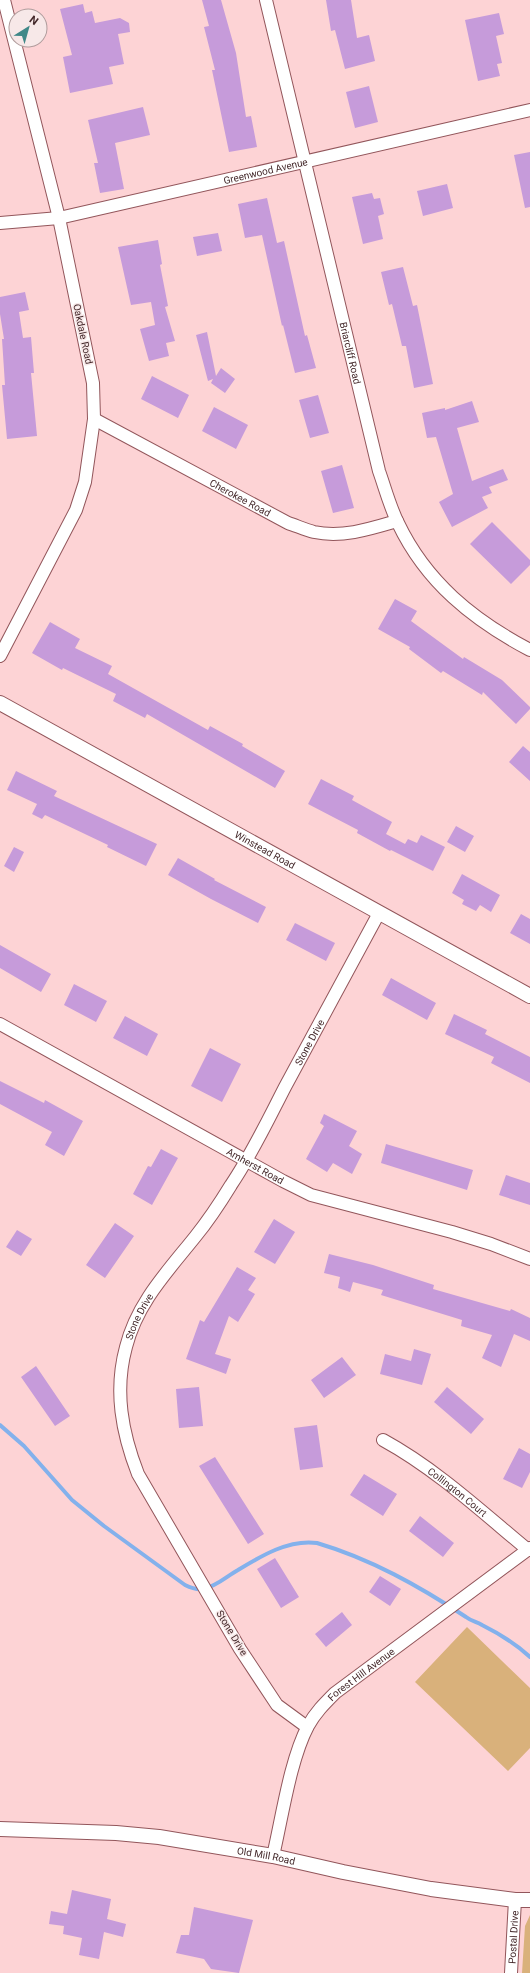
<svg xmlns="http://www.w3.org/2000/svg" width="530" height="1973" font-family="Roboto,sans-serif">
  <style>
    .green { fill: #d9b17b }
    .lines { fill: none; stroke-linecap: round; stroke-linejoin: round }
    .stream { stroke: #83b1ec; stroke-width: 4 }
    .building { fill: #c69bda }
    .minor-casing { stroke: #92565b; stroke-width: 14 }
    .tertiary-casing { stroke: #92565b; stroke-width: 16 }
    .minor { stroke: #fff; stroke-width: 12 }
    .tertiary { stroke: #fff; stroke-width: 14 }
    .labels { text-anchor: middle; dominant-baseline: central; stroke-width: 3; stroke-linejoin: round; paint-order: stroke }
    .street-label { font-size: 10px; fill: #44292b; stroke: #f7e8e8 }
  </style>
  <rect width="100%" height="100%" fill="#fdd3d5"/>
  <path class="green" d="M 467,1627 L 530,1688 L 530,1748 L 508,1771 L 415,1682 Z
    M 530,1915 L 530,1973 L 522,1973 L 525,1926 Z"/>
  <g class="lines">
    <path class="stream" d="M 0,1425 L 24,1446 L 72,1500 L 104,1526 L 185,1585 C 191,1588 197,1590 203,1589 C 216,1587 227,1576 238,1570 C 261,1556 289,1539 317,1543 C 371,1559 419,1586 466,1617 C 471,1621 477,1622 482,1625 C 500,1634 516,1644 530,1657"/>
  </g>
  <path class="building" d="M 202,0 L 221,0 L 236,53 L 246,117 L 251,116 L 257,147 L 229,152 L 212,70 L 215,70 L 204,27 L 209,26 Z
    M 326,0 L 351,0 L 357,38 L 369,35 L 375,61 L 345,69 L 335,30 L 331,31 Z
    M 83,4 L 85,13 L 92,11 L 95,23 L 120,18 L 129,23 L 130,32 L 118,34 L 124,64 L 109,67 L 113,84 L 70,93 L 63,57 L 72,55 L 60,9 Z
    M 499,13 L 504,34 L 496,36 L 502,63 L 497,64 L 500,76 L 478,81 L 465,20 Z
    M 369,86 L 378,122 L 355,128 L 346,92 Z
    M 143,107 L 150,135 L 115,143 L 124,189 L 100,193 L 94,163 L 98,163 L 88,120 Z
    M 530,152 L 530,207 L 525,208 L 514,155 Z
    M 447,184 L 453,208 L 423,216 L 417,191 Z
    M 372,193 L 374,199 L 380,198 L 384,214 L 378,216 L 383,239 L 363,244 L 352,197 Z
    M 267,198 L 277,243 L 284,241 L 305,336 L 307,335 L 316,368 L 295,373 L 283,325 L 282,326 L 262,235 L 245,238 L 238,204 Z
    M 218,233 L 222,251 L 197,256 L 193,237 Z
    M 158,240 L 162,264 L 160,265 L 168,306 L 165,307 L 175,341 L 166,343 L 169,356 L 149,361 L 140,329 L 155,325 L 151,302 L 131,305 L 118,247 Z
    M 403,267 L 413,306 L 417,305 L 433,384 L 414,388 L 406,346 L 402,346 L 392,304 L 389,305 L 381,272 Z
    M 25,292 L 29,310 L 19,312 L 23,338 L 31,337 L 34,373 L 31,373 L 37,436 L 7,439 L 2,385 L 5,385 L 2,339 L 4,339 L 0,314 L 0,297 Z
    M 207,332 L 216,376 L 221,368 L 235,379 L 225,393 L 211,383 L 213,379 L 208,381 L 196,335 Z
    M 152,376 L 189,395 L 178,418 L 141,399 Z
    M 318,395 L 329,433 L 310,438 L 299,400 Z
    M 472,401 L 479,422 L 457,428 L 472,481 L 503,469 L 508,480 L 489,487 L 492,493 L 482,497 L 488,508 L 452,527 L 439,502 L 453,494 L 436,437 L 427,438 L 422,413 L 445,408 L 445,410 Z
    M 214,407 L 248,425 L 236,449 L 202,431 Z
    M 342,465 L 354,508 L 333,513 L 321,471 Z
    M 492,522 L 530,560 L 530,565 L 511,584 L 470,544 Z
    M 395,599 L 417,611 L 411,621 L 463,659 L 464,657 L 502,680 L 530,707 L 530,709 L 516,724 L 483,692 L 482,695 L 443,671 L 441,673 L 409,649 L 410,647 L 378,629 Z
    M 50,622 L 80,639 L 75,648 L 112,666 L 108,674 L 208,730 L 210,726 L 243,744 L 242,746 L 285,771 L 275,788 L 147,714 L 145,718 L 113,701 L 116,694 L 63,668 L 62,670 L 32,653 Z
    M 523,746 L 530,752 L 530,781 L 509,762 Z
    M 16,771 L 57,791 L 54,796 L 157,844 L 146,866 L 107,847 L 108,845 L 45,815 L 42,819 L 32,814 L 37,804 L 7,790 Z
    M 321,779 L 354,796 L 352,800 L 392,822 L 386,834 L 405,844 L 408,839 L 417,843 L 421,835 L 445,847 L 433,871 L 391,850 L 390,851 L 357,833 L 358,830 L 308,804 Z
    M 456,826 L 474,836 L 465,852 L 447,842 Z
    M 14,847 L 24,852 L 14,872 L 4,866 Z
    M 178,858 L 215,879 L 214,880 L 266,907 L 258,923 L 211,899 L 168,875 Z
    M 462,874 L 500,895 L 491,912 L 480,905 L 476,911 L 462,904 L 464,900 L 452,893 Z
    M 521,914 L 530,919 L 530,944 L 510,933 Z
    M 295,923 L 335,943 L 326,961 L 286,940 Z
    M 0,945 L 51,974 L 41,992 L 0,968 Z
    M 391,978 L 436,1003 L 427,1020 L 382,995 Z
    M 74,984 L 107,1001 L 96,1022 L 64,1005 Z
    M 454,1014 L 487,1030 L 485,1034 L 530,1057 L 530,1083 L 491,1063 L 494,1057 L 445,1034 Z
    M 125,1016 L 158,1034 L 147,1056 L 113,1038 Z
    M 210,1048 L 241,1064 L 222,1102 L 191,1086 Z
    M 0,1081 L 44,1103 L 45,1100 L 83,1121 L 64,1156 L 45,1145 L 52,1132 L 0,1104 Z
    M 324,1114 L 357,1131 L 349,1146 L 362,1154 L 352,1174 L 333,1163 L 327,1172 L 306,1159 L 324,1126 L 320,1123 Z
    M 386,1144 L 473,1170 L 467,1190 L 381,1163 Z
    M 161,1149 L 178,1158 L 152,1205 L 133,1194 L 148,1166 L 151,1167 Z
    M 506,1175 L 530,1183 L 530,1205 L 499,1195 Z
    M 274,1219 L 295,1232 L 275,1264 L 254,1252 Z
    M 115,1223 L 134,1236 L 105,1278 L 86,1265 Z
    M 17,1230 L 32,1239 L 21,1256 L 6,1247 Z
    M 329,1254 L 373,1265 L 434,1285 L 433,1289 L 510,1311 L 511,1309 L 530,1318 L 530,1341 L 514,1334 L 501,1367 L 482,1358 L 492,1335 L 461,1326 L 462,1320 L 381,1295 L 383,1290 L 353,1282 L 350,1292 L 338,1288 L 340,1277 L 324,1273 Z
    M 237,1267 L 256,1278 L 248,1290 L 255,1294 L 238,1322 L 229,1316 L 215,1354 L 231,1359 L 226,1374 L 186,1359 L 200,1320 L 204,1322 Z
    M 414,1349 L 431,1354 L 422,1385 L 380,1374 L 385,1354 L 411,1361 Z
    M 342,1357 L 356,1375 L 324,1398 L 311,1380 Z
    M 36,1366 L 70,1416 L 55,1426 L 21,1377 Z
    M 199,1387 L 203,1426 L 179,1428 L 176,1389 Z
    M 447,1387 L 484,1419 L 471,1434 L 434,1402 Z
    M 317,1425 L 323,1467 L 300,1470 L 294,1428 Z
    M 519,1448 L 530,1454 L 530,1472 L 522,1488 L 503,1479 Z
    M 215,1457 L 264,1534 L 248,1544 L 199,1466 Z
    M 364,1474 L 397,1494 L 383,1516 L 350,1495 Z
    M 420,1516 L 454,1543 L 443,1557 L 409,1531 Z
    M 275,1558 L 299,1597 L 281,1608 L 257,1569 Z
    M 380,1576 L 401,1589 L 390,1606 L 369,1592 Z
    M 342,1612 L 352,1625 L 326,1647 L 315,1634 Z
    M 72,1890 L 111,1899 L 107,1919 L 126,1924 L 123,1937 L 104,1932 L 99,1959 L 79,1955 L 82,1938 L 63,1934 L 64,1926 L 49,1924 L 51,1911 L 67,1914 Z
    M 194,1907 L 253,1920 L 239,1973 L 211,1969 L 204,1959 L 176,1953 L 181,1935 L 189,1935 Z"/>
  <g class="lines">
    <g class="minor-casing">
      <g id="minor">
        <path id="s1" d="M 266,0 L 379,471 C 385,488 390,507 398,523 C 426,582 473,620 530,650"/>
        <path id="s2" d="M 0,223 L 59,218 L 530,110"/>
        <path id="s3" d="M 94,419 L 288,523 C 297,526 306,530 314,532 C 342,538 370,529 397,521"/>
        <path d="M 0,656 L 76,510 L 85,482 L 94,419 L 93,383 L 59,218 L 4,0"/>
        <path id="s4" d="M 0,1024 L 283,1181 L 311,1195 L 452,1232 L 491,1244 L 530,1259"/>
        <path id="s5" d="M 383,1440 C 436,1469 481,1511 528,1550"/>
        <path id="s6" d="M 307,1727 L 277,1705 L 240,1649 L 138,1474 C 122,1433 114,1391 126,1347 C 137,1303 167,1272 195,1237 C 208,1221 220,1203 231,1185 C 252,1154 268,1120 285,1087 C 316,1029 348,971 379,913"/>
        <path id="s7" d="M 273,1856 C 282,1818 290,1760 308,1726 C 315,1713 324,1704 335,1693 L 530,1548"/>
        <path id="s8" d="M 511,1973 L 515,1900"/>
      </g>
    </g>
    <g class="tertiary-casing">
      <g id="tertiary">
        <path id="s9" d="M 0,703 L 530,996"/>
        <path id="s10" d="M 0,1829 L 116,1833 L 159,1837 L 273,1856 L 343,1872 L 431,1889 L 515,1900 L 530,1900"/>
      </g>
    </g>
    <use href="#minor" class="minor"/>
    <use href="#tertiary" class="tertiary"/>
  </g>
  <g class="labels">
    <g class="street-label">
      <text stroke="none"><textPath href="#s2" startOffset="271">Greenwood Avenue</textPath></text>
      <text transform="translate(83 334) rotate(78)">Oakdale Road</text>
      <text stroke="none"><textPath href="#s1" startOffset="363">Briarcliff Road</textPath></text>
      <text stroke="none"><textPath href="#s3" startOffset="166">Cherokee Road</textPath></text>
      <text stroke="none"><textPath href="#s9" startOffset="303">Winstead Road</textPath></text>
      <text stroke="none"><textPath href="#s6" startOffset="794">Stone Drive</textPath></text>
      <text stroke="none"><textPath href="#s4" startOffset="292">Amherst Road</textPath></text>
      <text stroke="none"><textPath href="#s6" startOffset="470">Stone Drive</textPath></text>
      <text stroke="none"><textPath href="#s5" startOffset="91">Collington Court</textPath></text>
      <text transform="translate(232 1633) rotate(59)">Stone Drive</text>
      <text stroke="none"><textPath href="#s7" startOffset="210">Forest Hill Avenue</textPath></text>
      <text stroke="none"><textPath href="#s10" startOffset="268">Old Mill Road</textPath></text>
      <text stroke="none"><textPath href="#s8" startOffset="36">Postal Drive</textPath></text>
    </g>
  </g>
  <g transform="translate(28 28) rotate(37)"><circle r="19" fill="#f7e8e8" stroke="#af9c9c"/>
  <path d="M0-3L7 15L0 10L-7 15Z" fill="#408888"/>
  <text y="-6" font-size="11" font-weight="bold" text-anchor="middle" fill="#44292b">N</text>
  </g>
</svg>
